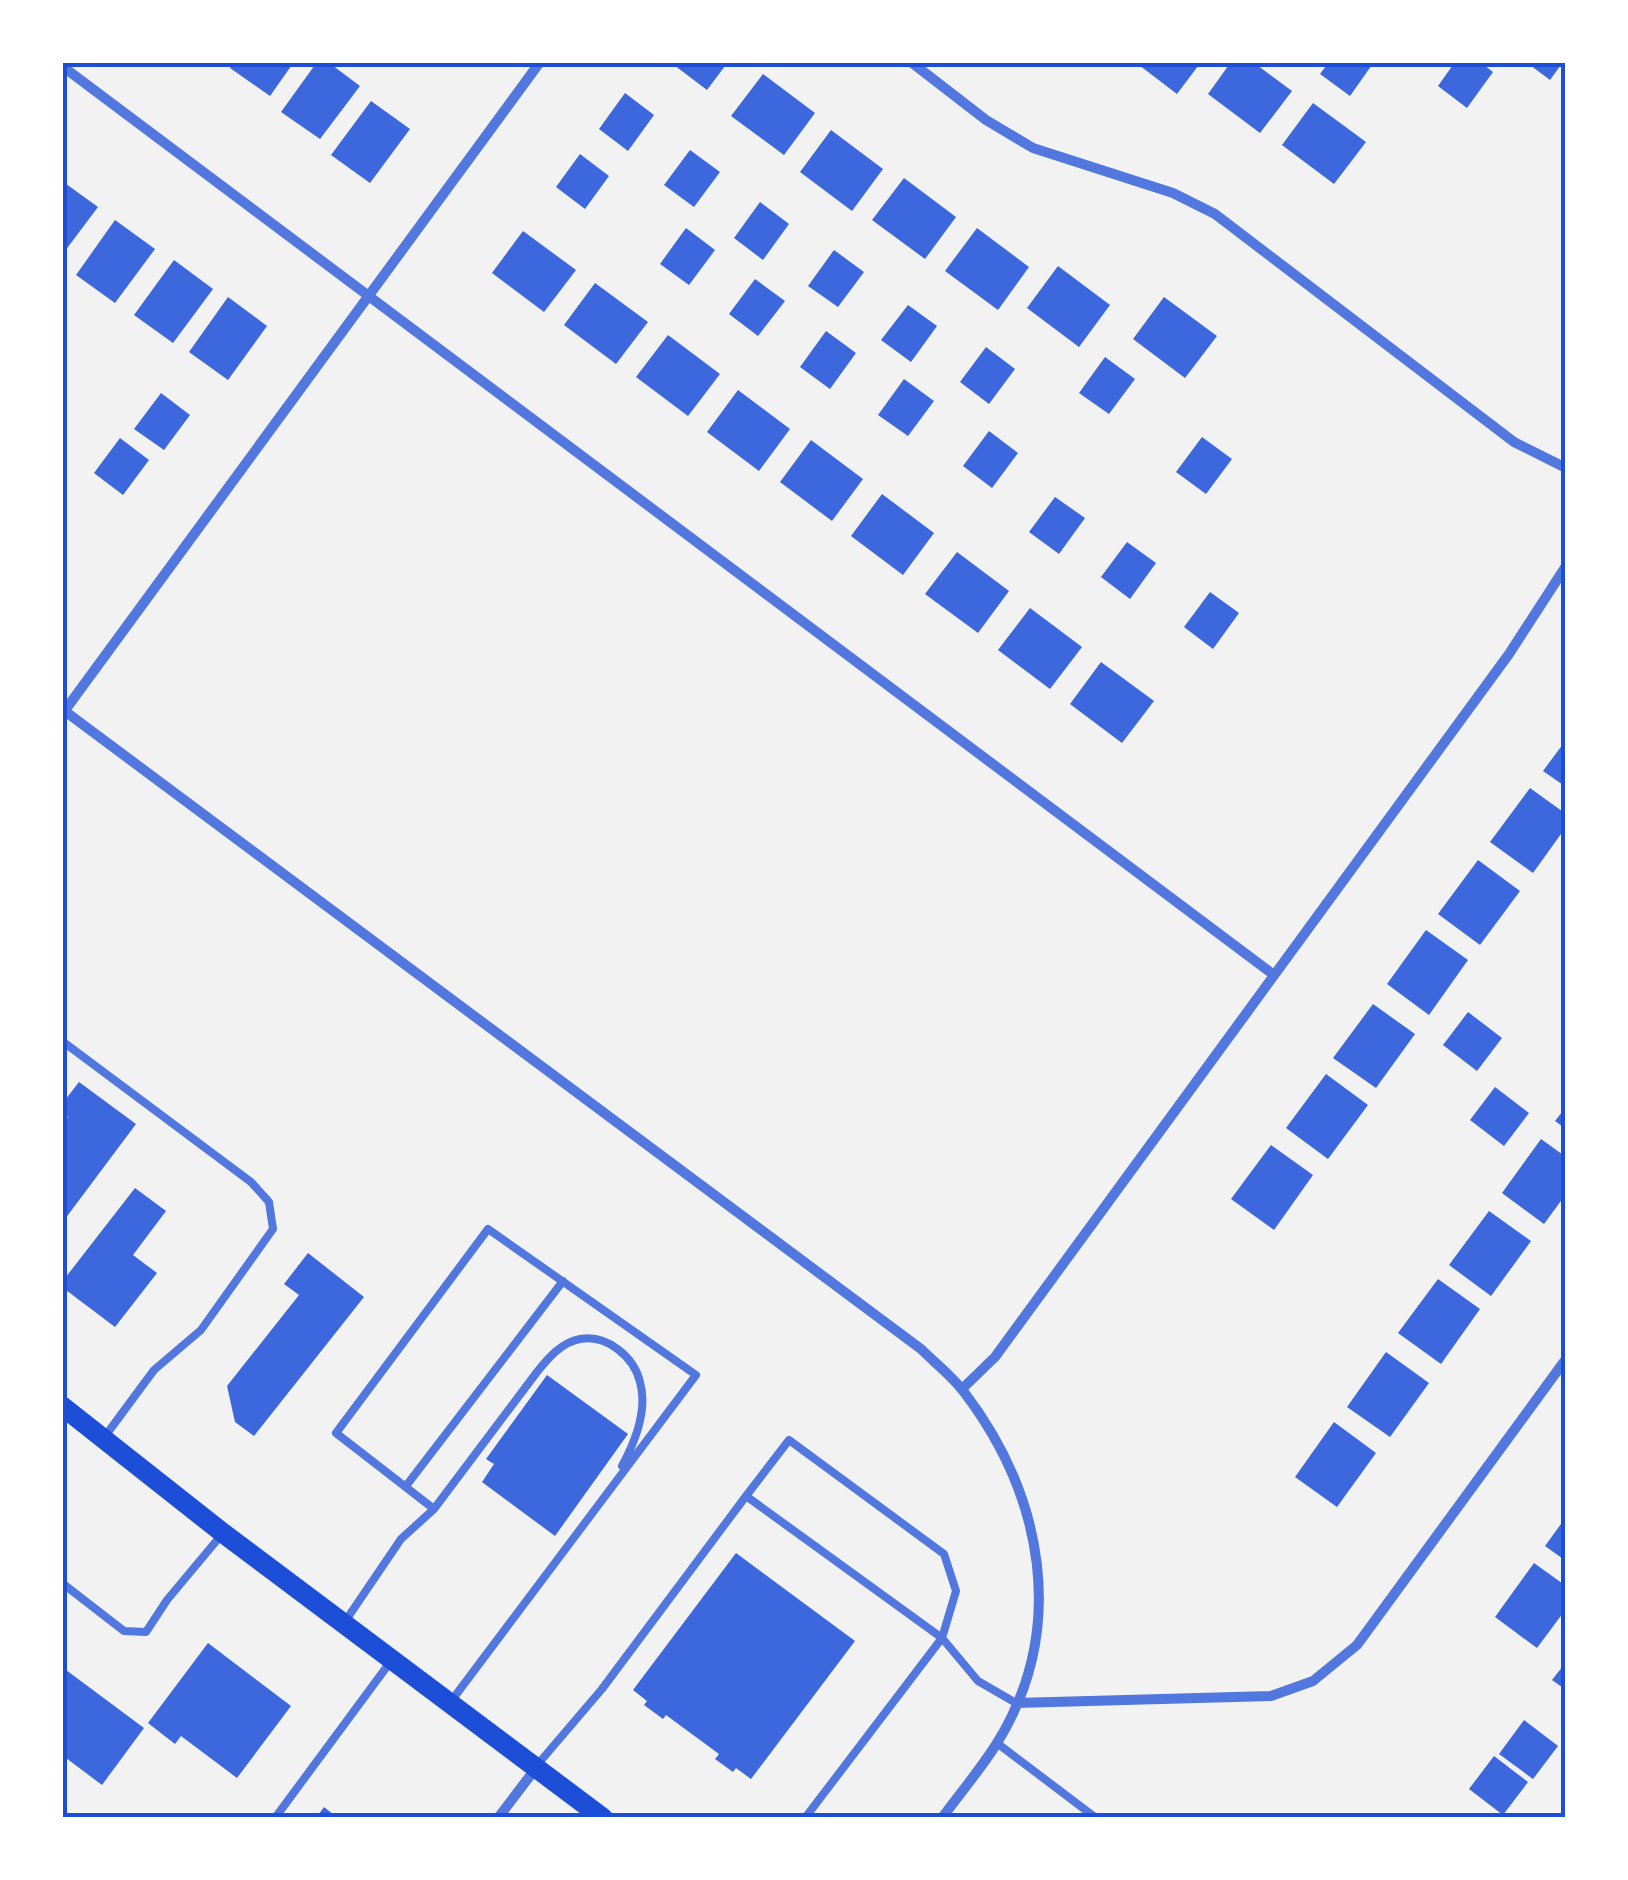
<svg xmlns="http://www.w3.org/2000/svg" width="1628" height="1880" font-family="Barlow,sans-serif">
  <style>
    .building { fill: #3d67dc }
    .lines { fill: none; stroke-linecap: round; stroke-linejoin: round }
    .service { stroke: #5277de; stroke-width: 8 }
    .minor { stroke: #5277de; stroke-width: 10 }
    .secondary { stroke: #1d4ed8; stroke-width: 20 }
    .neatline { fill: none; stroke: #1d4ed8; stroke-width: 4 }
  </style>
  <rect width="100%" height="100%" fill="#f2f2f2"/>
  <path class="building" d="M 234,62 L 294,62 L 270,96 L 230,68 Z
    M 317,62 L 328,62 L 360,86 L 320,139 L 281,112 Z
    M 670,62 L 728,62 L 707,90 Z
    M 1135,62 L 1201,62 L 1177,94 Z
    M 1231,62 L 1253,62 L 1292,91 L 1260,133 L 1208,94 Z
    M 1329,62 L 1374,62 L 1350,96 L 1320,74 Z
    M 1455,62 L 1480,62 L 1493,72 L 1467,108 L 1438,86 Z
    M 1526,62 L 1563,62 L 1550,80 Z
    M 763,74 L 815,113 L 784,155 L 731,116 Z
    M 625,93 L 654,115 L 628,151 L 599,129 Z
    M 371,101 L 410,129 L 370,183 L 331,155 Z
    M 1313,103 L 1366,142 L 1334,184 L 1282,145 Z
    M 831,130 L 883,169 L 852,211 L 800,172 Z
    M 690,150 L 720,172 L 694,207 L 664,185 Z
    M 580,154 L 609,176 L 585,209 L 556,187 Z
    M 904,178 L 956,217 L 925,259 L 872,220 Z
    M 62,181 L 98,207 L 62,255 Z
    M 760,202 L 789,224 L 763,260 L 734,238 Z
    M 115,220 L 155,249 L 115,303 L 76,275 Z
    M 686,228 L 715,250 L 689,285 L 660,264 Z
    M 977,228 L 1029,267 L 998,310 L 945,271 Z
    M 523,231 L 576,270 L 544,312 L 492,273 Z
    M 834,250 L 864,272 L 838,307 L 808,286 Z
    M 174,260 L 213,289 L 173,343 L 134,315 Z
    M 1058,266 L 1110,305 L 1079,347 L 1027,308 Z
    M 755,279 L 785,301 L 758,336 L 729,314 Z
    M 595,283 L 648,322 L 616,364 L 564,325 Z
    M 228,297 L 267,326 L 228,380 L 189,352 Z
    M 1164,297 L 1217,336 L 1185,378 L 1133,339 Z
    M 908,305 L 937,326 L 911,362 L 881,340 Z
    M 826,331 L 856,353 L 830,389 L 800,367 Z
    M 668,335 L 720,374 L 688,416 L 636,377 Z
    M 986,347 L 1015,369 L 989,404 L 960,382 Z
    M 1105,357 L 1135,379 L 1109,414 L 1079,393 Z
    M 904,379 L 934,401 L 908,436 L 878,415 Z
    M 738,390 L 790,429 L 759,471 L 707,432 Z
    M 161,393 L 190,415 L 164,450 L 134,429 Z
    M 989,431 L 1018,453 L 992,488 L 963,466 Z
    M 1202,437 L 1232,459 L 1206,494 L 1176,472 Z
    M 120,438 L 149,460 L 123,495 L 94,473 Z
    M 811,440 L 863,479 L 832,521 L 780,482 Z
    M 882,494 L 934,533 L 903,575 L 851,536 Z
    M 1055,497 L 1085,518 L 1059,554 L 1029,532 Z
    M 1127,542 L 1156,563 L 1130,599 L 1101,577 Z
    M 957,552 L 1009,591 L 978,633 L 925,594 Z
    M 1210,592 L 1239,613 L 1213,649 L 1184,627 Z
    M 1030,608 L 1082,647 L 1050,689 L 998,650 Z
    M 1101,662 L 1154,701 L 1122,743 L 1070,704 Z
    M 1566,740 L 1566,787 L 1543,771 Z
    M 1530,788 L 1566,814 L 1566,827 L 1533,873 L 1490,842 Z
    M 1478,860 L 1520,891 L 1480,945 L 1438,914 Z
    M 1426,930 L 1468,960 L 1429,1015 L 1387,984 Z
    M 1373,1004 L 1415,1034 L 1376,1088 L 1333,1058 Z
    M 1468,1012 L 1502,1038 L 1477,1071 L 1443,1045 Z
    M 1326,1074 L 1368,1105 L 1328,1159 L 1286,1128 Z
    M 79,1082 L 136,1124 L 62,1223 L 62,1125 L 68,1117 L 62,1114 L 62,1104 Z
    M 1495,1087 L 1529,1113 L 1504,1146 L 1470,1120 Z
    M 1566,1107 L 1566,1129 L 1555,1121 Z
    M 1541,1139 L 1566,1157 L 1566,1194 L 1544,1224 L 1502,1193 Z
    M 1271,1145 L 1313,1175 L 1274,1230 L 1231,1199 Z
    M 135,1188 L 166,1211 L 133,1255 L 157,1273 L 115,1327 L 62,1287 L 62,1282 Z
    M 1489,1211 L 1531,1241 L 1491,1296 L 1449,1265 Z
    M 308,1253 L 364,1297 L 254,1436 L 235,1422 L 227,1386 L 299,1295 L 284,1284 Z
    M 1438,1279 L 1480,1309 L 1441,1364 L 1398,1333 Z
    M 1386,1352 L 1429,1383 L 1390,1437 L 1347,1407 Z
    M 547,1375 L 628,1434 L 555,1536 L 482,1482 L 494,1464 L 486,1459 Z
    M 1334,1422 L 1376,1453 L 1337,1507 L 1295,1477 Z
    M 1566,1517 L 1566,1561 L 1545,1546 Z
    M 736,1553 L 855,1641 L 751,1779 L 736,1768 L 733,1772 L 715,1759 L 719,1754 L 666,1715 L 663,1719 L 644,1705 L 647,1701 L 633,1690 Z
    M 1534,1563 L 1566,1586 L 1566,1609 L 1537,1648 L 1495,1617 Z
    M 208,1643 L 291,1706 L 237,1778 L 181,1736 L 175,1744 L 148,1723 Z
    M 1566,1662 L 1566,1690 L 1552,1680 Z
    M 62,1667 L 144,1728 L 102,1785 L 62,1755 Z
    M 1524,1720 L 1558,1746 L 1533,1779 L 1499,1754 Z
    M 1494,1756 L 1528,1782 L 1503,1815 L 1469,1789 Z
    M 324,1807 L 338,1818 L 316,1818 Z"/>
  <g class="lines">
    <path class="service" d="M 62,1041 L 251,1182 L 269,1202 L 273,1229 L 201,1330 L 154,1370 L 103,1439
      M 406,1486 L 563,1281
      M 746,1496 L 789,1440 L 944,1554 L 956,1591 L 942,1638 L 805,1818
      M 434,1509 L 537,1372 C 548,1358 562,1342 580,1339 C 607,1334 634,1357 640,1382 C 648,1410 635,1442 622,1466
      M 62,1583 L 124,1631 L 146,1632 L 167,1600 L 223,1533
      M 344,1623 L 401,1539 L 434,1509 L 336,1433 L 488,1229 L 696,1375 L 452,1700
      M 997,1743 L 1096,1818
      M 538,1764 L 602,1689 L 746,1496 L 942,1638 L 978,1681 L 1016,1703
      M 275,1818 L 391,1661"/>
    <path class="minor" d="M 911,62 L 986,120 L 1033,148 L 1173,193 L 1215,214 L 1514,442 L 1566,468
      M 62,66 L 1274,975
      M 62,709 L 921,1349 C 935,1363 952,1376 964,1392 C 1043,1496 1068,1628 997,1743 C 981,1769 960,1793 942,1818
      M 63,713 L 540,62
      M 962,1389 L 995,1357 L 1509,654 L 1566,566
      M 1016,1703 L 1271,1696 L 1313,1681 L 1357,1645 L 1566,1359
      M 498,1818 L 536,1768"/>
    <path class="secondary" d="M 62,1406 L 223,1533 L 603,1818"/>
  </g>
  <rect width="1628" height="1880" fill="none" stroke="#ffffff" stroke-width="130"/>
  <rect x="65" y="65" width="1498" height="1750" class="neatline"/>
</svg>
